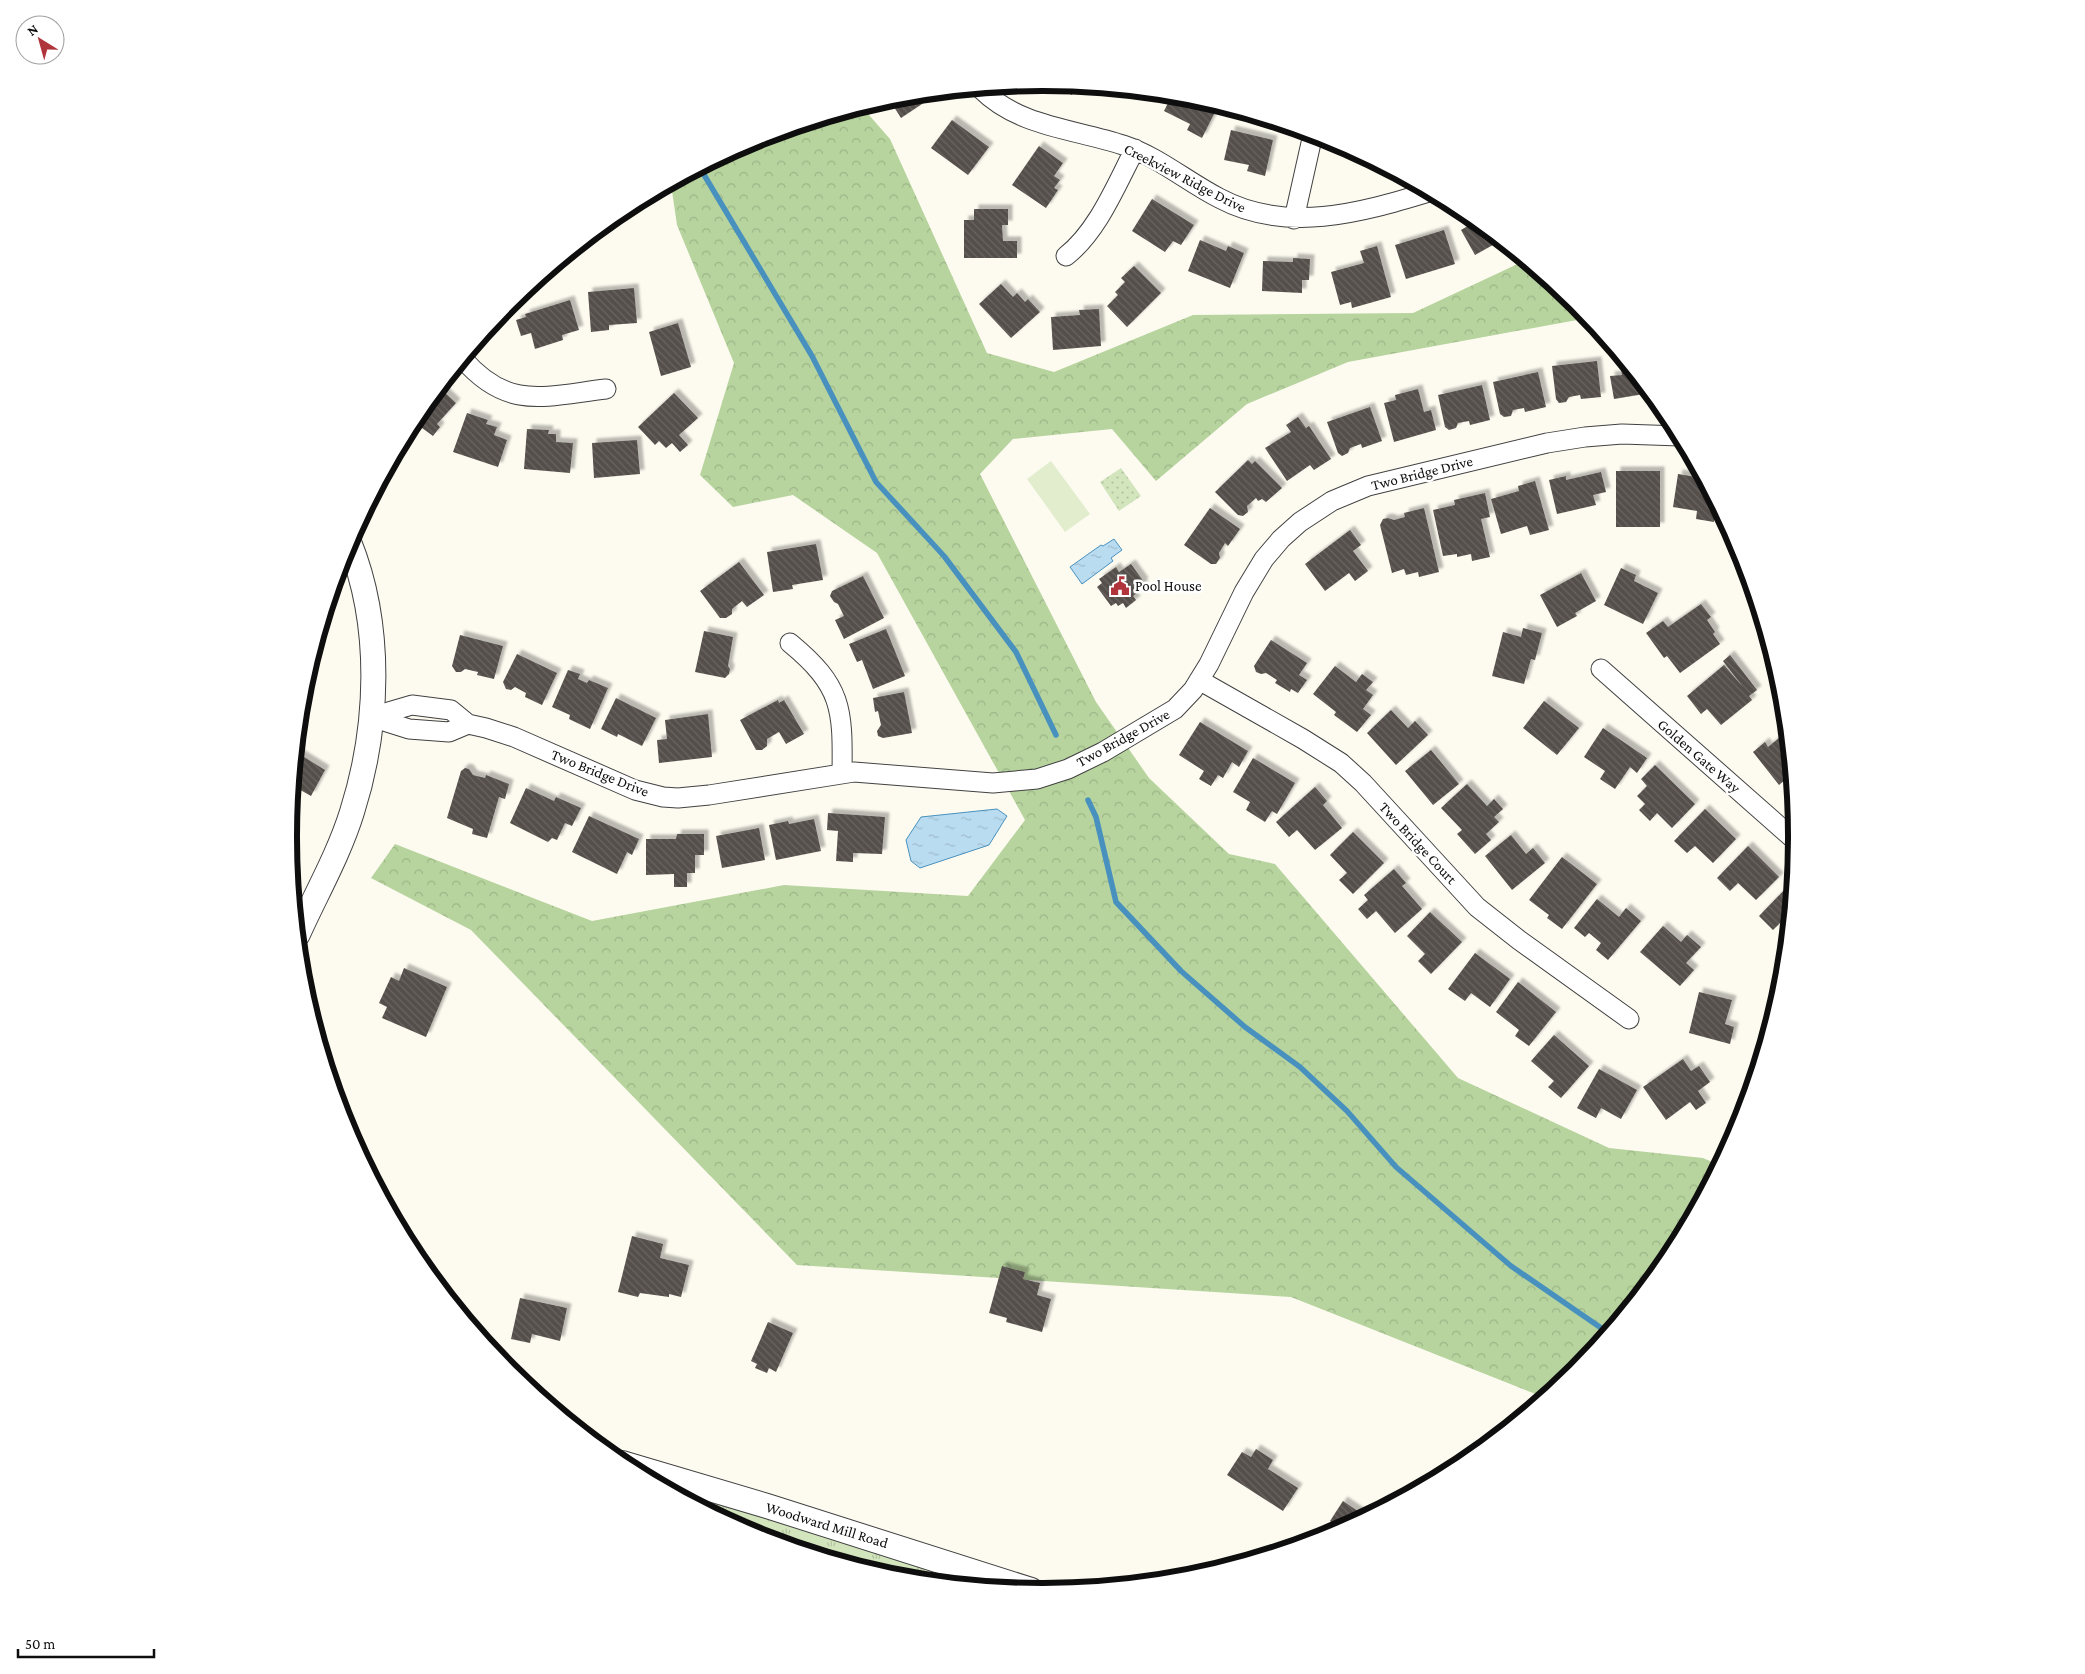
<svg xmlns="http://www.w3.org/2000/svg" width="2085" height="1674" font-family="'Crimson Pro',serif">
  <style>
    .grass { fill: url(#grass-tufts) }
    .forest { fill: url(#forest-crowns) }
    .park { fill: url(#park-dots) }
    .pitch { fill: #e2edce }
    .water { fill: url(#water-ripples); stroke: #4891bf }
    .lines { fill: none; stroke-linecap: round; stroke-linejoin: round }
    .stream { stroke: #4891bf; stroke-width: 5.5 }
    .building { fill: url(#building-back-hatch); filter: url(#shadow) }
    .minor-casing { stroke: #414141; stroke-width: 21 }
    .tertiary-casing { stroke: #414141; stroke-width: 26 }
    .minor { stroke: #fff; stroke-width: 19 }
    .tertiary { stroke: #fff; stroke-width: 24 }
    .labels { text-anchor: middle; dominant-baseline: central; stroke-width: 5; stroke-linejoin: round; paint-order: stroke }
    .street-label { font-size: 15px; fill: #0e0e0e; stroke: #fff }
    .poi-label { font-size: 15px; fill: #0e0e0e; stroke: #fff; text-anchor: start }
    .rim { fill: none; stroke: #0e0e0e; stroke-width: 6 }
  </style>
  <defs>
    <pattern id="grass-tufts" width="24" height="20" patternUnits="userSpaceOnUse" patternTransform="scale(1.25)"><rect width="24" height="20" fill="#d2e5bd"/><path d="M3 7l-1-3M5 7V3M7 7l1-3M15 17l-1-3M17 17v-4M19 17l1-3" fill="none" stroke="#b3c3a1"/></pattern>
    <pattern id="forest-crowns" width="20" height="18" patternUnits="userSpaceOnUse" patternTransform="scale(1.25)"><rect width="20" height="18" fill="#b7d49e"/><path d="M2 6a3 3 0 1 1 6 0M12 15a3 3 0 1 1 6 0" fill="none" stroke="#9cb587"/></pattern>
    <pattern id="park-dots" width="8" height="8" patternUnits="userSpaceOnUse" patternTransform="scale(1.25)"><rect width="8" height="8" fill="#d2e5bd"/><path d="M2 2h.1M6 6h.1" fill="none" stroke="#b3c3a1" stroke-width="1.8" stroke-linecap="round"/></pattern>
    <pattern id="water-ripples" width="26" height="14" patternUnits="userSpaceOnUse" patternTransform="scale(1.25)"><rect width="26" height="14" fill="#badcf0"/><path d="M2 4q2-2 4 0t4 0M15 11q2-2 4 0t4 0" fill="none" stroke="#9fbccd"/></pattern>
    <pattern id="building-back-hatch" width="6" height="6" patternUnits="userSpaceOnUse" patternTransform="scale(1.25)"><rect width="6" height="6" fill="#554f4b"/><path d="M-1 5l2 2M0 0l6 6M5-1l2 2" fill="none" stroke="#696461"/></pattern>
    <filter id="shadow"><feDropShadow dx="4.5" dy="-4.5" stdDeviation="1" flood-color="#0004"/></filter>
  </defs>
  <rect width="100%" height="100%" fill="#fdfbf0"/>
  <path class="grass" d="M 652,1480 L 992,1586 L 895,1577 L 754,1534 Z"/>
  <path class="forest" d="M 862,107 L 890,139 L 987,353 L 1054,372 L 1193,315 L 1413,313 L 1524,261 L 1576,304 L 1588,318 L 1348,362 L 1247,404 L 1156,481 L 1112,429 L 1013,439 L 980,474 L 1096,702 L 1149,778 L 1229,854 L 1275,864 L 1458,1078 L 1609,1148 L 1703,1158 L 1719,1165 L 1670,1256 L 1576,1371 L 1543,1397 L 1291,1297 L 797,1265 L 471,930 L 371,878 L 395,844 L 592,921 L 784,885 L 968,896 L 1025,820 L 877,553 L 793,495 L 733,507 L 700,475 L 734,363 L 677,225 L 671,184 L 754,140 Z"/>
  <path class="park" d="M 1121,468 L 1141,496 L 1119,511 L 1100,482 Z"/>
  <path class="pitch" d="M 1051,461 L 1090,514 L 1065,532 L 1027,479 Z"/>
  <path class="water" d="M 1114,539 L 1122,550 L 1111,558 L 1113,561 L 1082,584 L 1070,567 L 1101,545 L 1103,546 Z
    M 997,809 L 1007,816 L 989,845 L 920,868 L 911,861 L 906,840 L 921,817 Z"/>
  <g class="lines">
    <path class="stream" d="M 700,168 L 812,356 L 876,482 L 944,556 L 1016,652 L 1056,735
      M 1088,800 L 1096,817 L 1116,902 L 1181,971 L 1245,1027 L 1300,1067 L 1347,1111 L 1396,1167 L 1511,1266 L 1607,1332"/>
  </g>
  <path class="building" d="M 1043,83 L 1076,86 L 1072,95 Z
    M 932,93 L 934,96 L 901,118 L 889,99 Z
    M 1172,95 L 1190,97 L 1218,106 L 1202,138 L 1187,130 L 1190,124 L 1164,111 Z
    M 952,120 L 989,147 L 968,175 L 931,148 Z
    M 1231,130 L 1273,140 L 1265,176 L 1247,171 L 1249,165 L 1224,160 Z
    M 1039,146 L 1063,163 L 1054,176 L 1060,180 L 1054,188 L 1058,190 L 1046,208 L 1012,185 Z
    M 1152,199 L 1194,225 L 1181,245 L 1173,241 L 1165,252 L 1132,231 Z
    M 974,209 L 1008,209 L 1008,225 L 1002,225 L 1003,241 L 1017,241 L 1017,258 L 964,258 L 964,220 L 974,220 Z
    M 1476,221 L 1500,241 L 1475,255 L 1461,230 Z
    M 1444,230 L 1455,264 L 1406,279 L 1395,245 Z
    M 1200,240 L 1226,251 L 1228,246 L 1244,253 L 1230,288 L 1188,271 Z
    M 1377,246 L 1391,297 L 1352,308 L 1351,302 L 1340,305 L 1331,272 L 1364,263 L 1360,251 Z
    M 1293,258 L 1310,259 L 1309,280 L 1302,280 L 1302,293 L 1262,291 L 1263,261 L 1293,262 Z
    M 1134,266 L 1161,293 L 1127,327 L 1107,306 L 1118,295 L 1115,292 L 1125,282 L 1121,278 Z
    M 1001,284 L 1013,297 L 1017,293 L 1025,302 L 1028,299 L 1040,312 L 1011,338 L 979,304 Z
    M 634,288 L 637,323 L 609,325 L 609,330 L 591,332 L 588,292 Z
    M 516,298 L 520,300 L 514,312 L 505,308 Z
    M 570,300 L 579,330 L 562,335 L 563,340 L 535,349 L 531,333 L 521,336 L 516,320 L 526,317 L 525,314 Z
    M 1099,309 L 1101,346 L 1053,350 L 1051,317 L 1080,315 L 1079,310 Z
    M 678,323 L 691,367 L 661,376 L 649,332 Z
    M 1619,355 L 1640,382 L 1650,393 L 1614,399 L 1610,376 L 1622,375 Z
    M 1597,361 L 1601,397 L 1581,399 L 1580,395 L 1569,397 L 1566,402 L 1559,403 L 1556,399 L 1552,366 Z
    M 1538,372 L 1546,407 L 1525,412 L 1524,408 L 1513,410 L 1511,416 L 1504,417 L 1500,414 L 1493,382 Z
    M 1482,385 L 1490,420 L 1470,425 L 1469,421 L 1458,423 L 1456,428 L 1449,430 L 1445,427 L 1438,395 Z
    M 440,388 L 456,403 L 437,424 L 440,427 L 433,436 L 418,425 L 411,433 L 408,431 L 415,418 Z
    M 1418,389 L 1424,412 L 1431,410 L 1436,430 L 1394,442 L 1384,403 L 1396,400 L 1395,395 Z
    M 674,393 L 698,418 L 679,435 L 688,445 L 680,452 L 672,443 L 666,448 L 659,441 L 655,445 L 638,427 Z
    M 1370,407 L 1382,441 L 1362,448 L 1361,444 L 1350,448 L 1348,453 L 1342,456 L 1338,453 L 1327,422 Z
    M 467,413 L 488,420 L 486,424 L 497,427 L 494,435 L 507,440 L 498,467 L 453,452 Z
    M 1298,417 L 1306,428 L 1309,426 L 1331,459 L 1314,470 L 1310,465 L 1287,481 L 1265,448 L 1291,432 L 1286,425 Z
    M 527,429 L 549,430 L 548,434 L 556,434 L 556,442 L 573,443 L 570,473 L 524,469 Z
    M 637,440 L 640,474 L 594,478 L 592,443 Z
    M 1248,460 L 1252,464 L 1255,461 L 1282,488 L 1266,502 L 1262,499 L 1258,501 L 1256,498 L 1247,506 L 1248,512 L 1243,516 L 1238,515 L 1215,492 Z
    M 1616,471 L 1660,471 L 1660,527 L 1616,527 Z
    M 1601,472 L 1606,492 L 1593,495 L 1596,505 L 1557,514 L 1549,480 L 1566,476 L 1566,480 Z
    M 1678,474 L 1702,478 L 1717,506 L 1714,522 L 1696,519 L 1697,511 L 1673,507 Z
    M 1535,481 L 1549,530 L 1530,535 L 1527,526 L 1501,534 L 1491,499 L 1519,491 L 1518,486 Z
    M 1485,493 L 1490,517 L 1481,519 L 1490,557 L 1472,561 L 1471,554 L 1457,557 L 1457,554 L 1443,556 L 1433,510 L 1455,505 L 1454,500 Z
    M 1210,508 L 1240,529 L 1228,546 L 1225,543 L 1219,553 L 1220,558 L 1216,564 L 1211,564 L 1184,545 Z
    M 1424,508 L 1439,572 L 1419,577 L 1418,572 L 1406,575 L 1404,569 L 1392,573 L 1380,525 L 1383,519 L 1388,518 L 1394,520 L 1405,517 L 1404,513 Z
    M 1728,526 L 1736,541 L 1724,536 Z
    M 1350,530 L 1361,545 L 1353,551 L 1368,571 L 1355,581 L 1349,573 L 1325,591 L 1305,564 Z
    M 816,544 L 823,580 L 792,585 L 793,589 L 773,592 L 767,552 Z
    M 739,562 L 764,595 L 747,607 L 742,601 L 732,609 L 732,614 L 726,618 L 720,618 L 700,591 Z
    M 1131,564 L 1144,582 L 1142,584 L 1144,586 L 1136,591 L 1137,593 L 1133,596 L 1136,600 L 1126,608 L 1123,603 L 1118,606 L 1116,603 L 1111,606 L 1097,587 L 1102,583 L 1099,579 L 1116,567 L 1119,572 Z
    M 1621,568 L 1636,575 L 1634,581 L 1658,593 L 1643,624 L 1604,605 Z
    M 1581,573 L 1596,601 L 1575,613 L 1577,616 L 1557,627 L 1540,595 Z
    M 863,576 L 884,618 L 844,639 L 835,620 L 844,616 L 838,604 L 834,602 L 830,596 L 832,591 Z
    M 1701,604 L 1711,617 L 1707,620 L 1715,632 L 1713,634 L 1720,644 L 1680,673 L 1667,656 L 1664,658 L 1646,633 L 1663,621 L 1668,627 Z
    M 1523,628 L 1542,633 L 1535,660 L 1531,659 L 1524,684 L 1492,676 L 1503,632 L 1521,637 Z
    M 886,629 L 905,676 L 873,689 L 862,660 L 857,662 L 849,644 Z
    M 704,631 L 733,637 L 728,666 L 730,669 L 729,674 L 725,678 L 695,672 Z
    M 460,635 L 503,646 L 494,679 L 477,675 L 478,672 L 465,669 L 461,672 L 456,672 L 452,666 Z
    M 1271,640 L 1307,663 L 1299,675 L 1307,680 L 1298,693 L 1291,689 L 1290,692 L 1275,683 L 1277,680 L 1266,673 L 1261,674 L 1256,672 L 1254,666 Z
    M 517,654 L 557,673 L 542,705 L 525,697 L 526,693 L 515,687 L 511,690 L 506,689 L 503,682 Z
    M 1730,655 L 1757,690 L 1749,696 L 1752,700 L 1721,725 L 1707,709 L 1701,714 L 1687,696 L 1724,665 L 1743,687 L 1723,661 Z
    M 1335,666 L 1356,682 L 1362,674 L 1373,682 L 1366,690 L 1373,695 L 1363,709 L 1371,715 L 1357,732 L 1334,715 L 1336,712 L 1313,694 Z
    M 568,670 L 580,674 L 578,679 L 587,683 L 589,680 L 608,688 L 590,729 L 569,719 L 570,715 L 552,707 Z
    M 904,692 L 912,733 L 883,738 L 878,736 L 877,731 L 881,725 L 878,711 L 875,712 L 873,698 Z
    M 616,698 L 656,718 L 642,746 L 618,734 L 617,737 L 601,729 Z
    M 778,700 L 779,703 L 784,700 L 804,734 L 786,744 L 779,732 L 767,739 L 767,746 L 762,750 L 756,750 L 740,720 Z
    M 1544,701 L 1579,728 L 1557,755 L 1523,728 Z
    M 1391,710 L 1408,728 L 1415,721 L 1428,735 L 1396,765 L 1367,733 Z
    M 708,714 L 712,757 L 659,763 L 657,740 L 667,739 L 665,720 Z
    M 1200,722 L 1248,751 L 1239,767 L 1232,762 L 1223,778 L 1218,775 L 1211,786 L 1199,779 L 1204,771 L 1179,755 Z
    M 1603,728 L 1647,758 L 1637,773 L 1630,767 L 1615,789 L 1600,779 L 1605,771 L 1584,757 Z
    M 1786,730 L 1788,748 L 1779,736 Z
    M 1779,738 L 1788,750 L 1791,775 L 1779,785 L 1753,752 L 1765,742 L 1768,747 Z
    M 1431,750 L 1459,784 L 1433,805 L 1405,771 Z
    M 296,752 L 325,770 L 311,796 L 295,787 L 292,792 Z
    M 1253,758 L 1295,783 L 1277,814 L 1272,811 L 1265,822 L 1246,810 L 1250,802 L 1233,792 Z
    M 1655,765 L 1695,804 L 1672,828 L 1657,813 L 1650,821 L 1639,810 L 1645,804 L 1637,796 L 1647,786 L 1641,779 Z
    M 465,768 L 469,769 L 473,775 L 485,778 L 486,775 L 509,784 L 505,799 L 499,797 L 487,838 L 472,834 L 473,829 L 447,818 L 461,771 Z
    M 1467,784 L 1487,806 L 1494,799 L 1503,809 L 1494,817 L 1499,822 L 1486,834 L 1491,840 L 1475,854 L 1457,834 L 1462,830 L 1441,808 Z
    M 1315,787 L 1327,801 L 1323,805 L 1342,828 L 1315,850 L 1297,830 L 1289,837 L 1276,822 Z
    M 526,788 L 554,801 L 556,797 L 581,808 L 572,826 L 565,823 L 557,840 L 552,838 L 548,842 L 510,823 Z
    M 1705,809 L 1736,839 L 1713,863 L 1695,846 L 1687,853 L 1674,841 Z
    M 828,813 L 885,817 L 882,854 L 853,853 L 853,862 L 836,861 L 838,831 L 827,830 Z
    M 589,816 L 639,839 L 632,855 L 627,852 L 617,874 L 572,852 Z
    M 814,819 L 821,851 L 776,860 L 769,825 L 788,821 L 789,824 Z
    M 759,828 L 765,860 L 722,868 L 716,836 Z
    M 1353,832 L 1384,863 L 1353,894 L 1339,880 L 1347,873 L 1330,855 Z
    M 677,834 L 704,834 L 704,855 L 695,855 L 695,873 L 687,873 L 687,887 L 674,887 L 674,874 L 646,875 L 646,839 L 676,839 Z
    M 1511,835 L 1526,854 L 1533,848 L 1545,863 L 1512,890 L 1485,856 Z
    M 1748,846 L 1779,877 L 1756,900 L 1738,883 L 1730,891 L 1717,878 Z
    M 1562,857 L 1597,884 L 1562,929 L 1547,918 L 1549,915 L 1529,900 Z
    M 1394,869 L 1406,883 L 1402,886 L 1422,909 L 1395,933 L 1376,911 L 1367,919 L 1358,909 L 1368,900 L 1364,895 Z
    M 1791,883 L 1792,885 L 1788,929 L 1781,922 L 1773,930 L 1759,916 Z
    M 1597,899 L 1619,917 L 1626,908 L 1641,921 L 1608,960 L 1596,950 L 1601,943 L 1589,933 L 1585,937 L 1574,928 Z
    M 1430,912 L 1462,942 L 1431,974 L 1418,961 L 1425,954 L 1407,936 Z
    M 1663,926 L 1681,942 L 1687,935 L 1701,947 L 1686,963 L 1694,970 L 1680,986 L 1640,952 Z
    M 1475,953 L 1510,979 L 1490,1007 L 1471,993 L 1465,1001 L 1448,989 Z
    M 404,968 L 447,987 L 426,1037 L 382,1018 L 387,1007 L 379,1003 L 391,977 L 399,981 Z
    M 1518,982 L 1556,1012 L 1529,1046 L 1515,1036 L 1519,1030 L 1496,1012 Z
    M 1699,992 L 1732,1000 L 1725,1024 L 1734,1027 L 1730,1044 L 1689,1033 Z
    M 1554,1035 L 1589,1066 L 1561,1098 L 1548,1087 L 1554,1081 L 1531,1061 Z
    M 1683,1059 L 1691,1071 L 1699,1066 L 1710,1082 L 1698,1091 L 1706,1103 L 1696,1110 L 1690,1102 L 1666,1120 L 1643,1087 Z
    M 1599,1069 L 1637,1090 L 1621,1119 L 1601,1108 L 1596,1118 L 1577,1108 Z
    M 632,1236 L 663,1244 L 660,1258 L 689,1265 L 681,1297 L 669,1294 L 669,1297 L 640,1293 L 638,1297 L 618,1292 Z
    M 1002,1266 L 1025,1272 L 1023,1279 L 1040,1283 L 1037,1295 L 1051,1299 L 1042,1332 L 1006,1322 L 1007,1318 L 989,1313 Z
    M 520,1298 L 567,1308 L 560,1341 L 532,1334 L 530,1343 L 511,1339 Z
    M 768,1322 L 793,1333 L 776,1372 L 769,1368 L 767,1373 L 755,1368 L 757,1364 L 751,1361 Z
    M 1256,1449 L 1273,1460 L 1268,1469 L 1298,1488 L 1283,1511 L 1227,1475 L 1242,1452 L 1251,1457 Z
    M 1343,1501 L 1365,1516 L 1341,1529 L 1330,1521 Z"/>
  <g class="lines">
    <g class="minor-casing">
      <path id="minor" d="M 981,89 C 1019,127 1075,129 1123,145 C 1159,157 1186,181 1219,198 C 1286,234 1360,213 1429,192
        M 1294,219 L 1313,134
        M 1066,256 C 1098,231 1116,185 1135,149
        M 463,359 C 508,411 545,396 606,389
        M 790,643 C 842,686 843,708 842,773
        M 1601,669 L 1797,842
        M 1199,680 L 1303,739 L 1341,763 L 1363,783 L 1477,907 L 1519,940 L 1629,1019
        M 371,717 L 412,705 L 451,710 L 468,724 L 486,728 L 514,737 L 635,790 L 663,797 L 678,798 L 709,795 L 854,772 L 993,783 L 1037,779 L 1068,769 L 1103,752 L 1175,709 L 1193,690 L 1209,664 L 1244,592 L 1264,559 L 1281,539 L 1300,522 L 1332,501 L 1368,486 L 1547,443 L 1585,437 L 1622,434 L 1680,436
        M 371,717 L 409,729 L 449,732 L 468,724"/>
    </g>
    <g class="tertiary-casing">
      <path id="tertiary" d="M 298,934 C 316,894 339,854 352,812 C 379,727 383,626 349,542
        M 622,1463 L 767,1506 L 1031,1590"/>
    </g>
    <use href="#minor" class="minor"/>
    <use href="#tertiary" class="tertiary"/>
  </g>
  <defs>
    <g id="civic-bare" transform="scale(1.5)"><path d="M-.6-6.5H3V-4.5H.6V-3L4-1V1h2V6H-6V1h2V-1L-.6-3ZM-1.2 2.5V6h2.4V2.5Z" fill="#b0343b" stroke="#fff" stroke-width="2.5" paint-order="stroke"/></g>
  </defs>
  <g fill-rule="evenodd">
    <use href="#civic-bare" x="1120" y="586"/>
  </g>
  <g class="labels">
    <g class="street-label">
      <text transform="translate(1185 178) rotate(27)">Creekview Ridge Drive</text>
      <text transform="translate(1422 473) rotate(-14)">Two Bridge Drive</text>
      <text transform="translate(1123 738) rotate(-29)">Two Bridge Drive</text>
      <text transform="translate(1699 756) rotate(41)">Golden Gate Way</text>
      <text transform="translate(600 773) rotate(22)">Two Bridge Drive</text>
      <text transform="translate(1418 843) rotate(47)">Two Bridge Court</text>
      <text transform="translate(827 1525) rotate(17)">Woodward Mill Road</text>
    </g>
    <g class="poi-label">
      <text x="1135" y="586">Pool House</text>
    </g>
  </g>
  <path d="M0 0H2085V1674H0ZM1042 91H1043A745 745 0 0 1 1788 836V838A745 745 0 0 1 1043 1583H1042A745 745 0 0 1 297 838V836A745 745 0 0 1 1042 91Z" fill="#fff" fill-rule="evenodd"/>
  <path class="rim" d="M1042 91H1043A745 745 0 0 1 1788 836V838A745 745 0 0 1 1043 1583H1042A745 745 0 0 1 297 838V836A745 745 0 0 1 1042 91Z"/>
  <g transform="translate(40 40) rotate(323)"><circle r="24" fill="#ffffff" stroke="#9f9f9f"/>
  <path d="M0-4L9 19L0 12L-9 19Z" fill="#b0343b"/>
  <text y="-8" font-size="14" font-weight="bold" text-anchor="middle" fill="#0e0e0e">N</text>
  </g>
  <path d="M18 1649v8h136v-8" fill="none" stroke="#0e0e0e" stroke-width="2.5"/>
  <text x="25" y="1649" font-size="15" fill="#0e0e0e" stroke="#ffffff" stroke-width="4" paint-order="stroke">50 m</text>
</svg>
